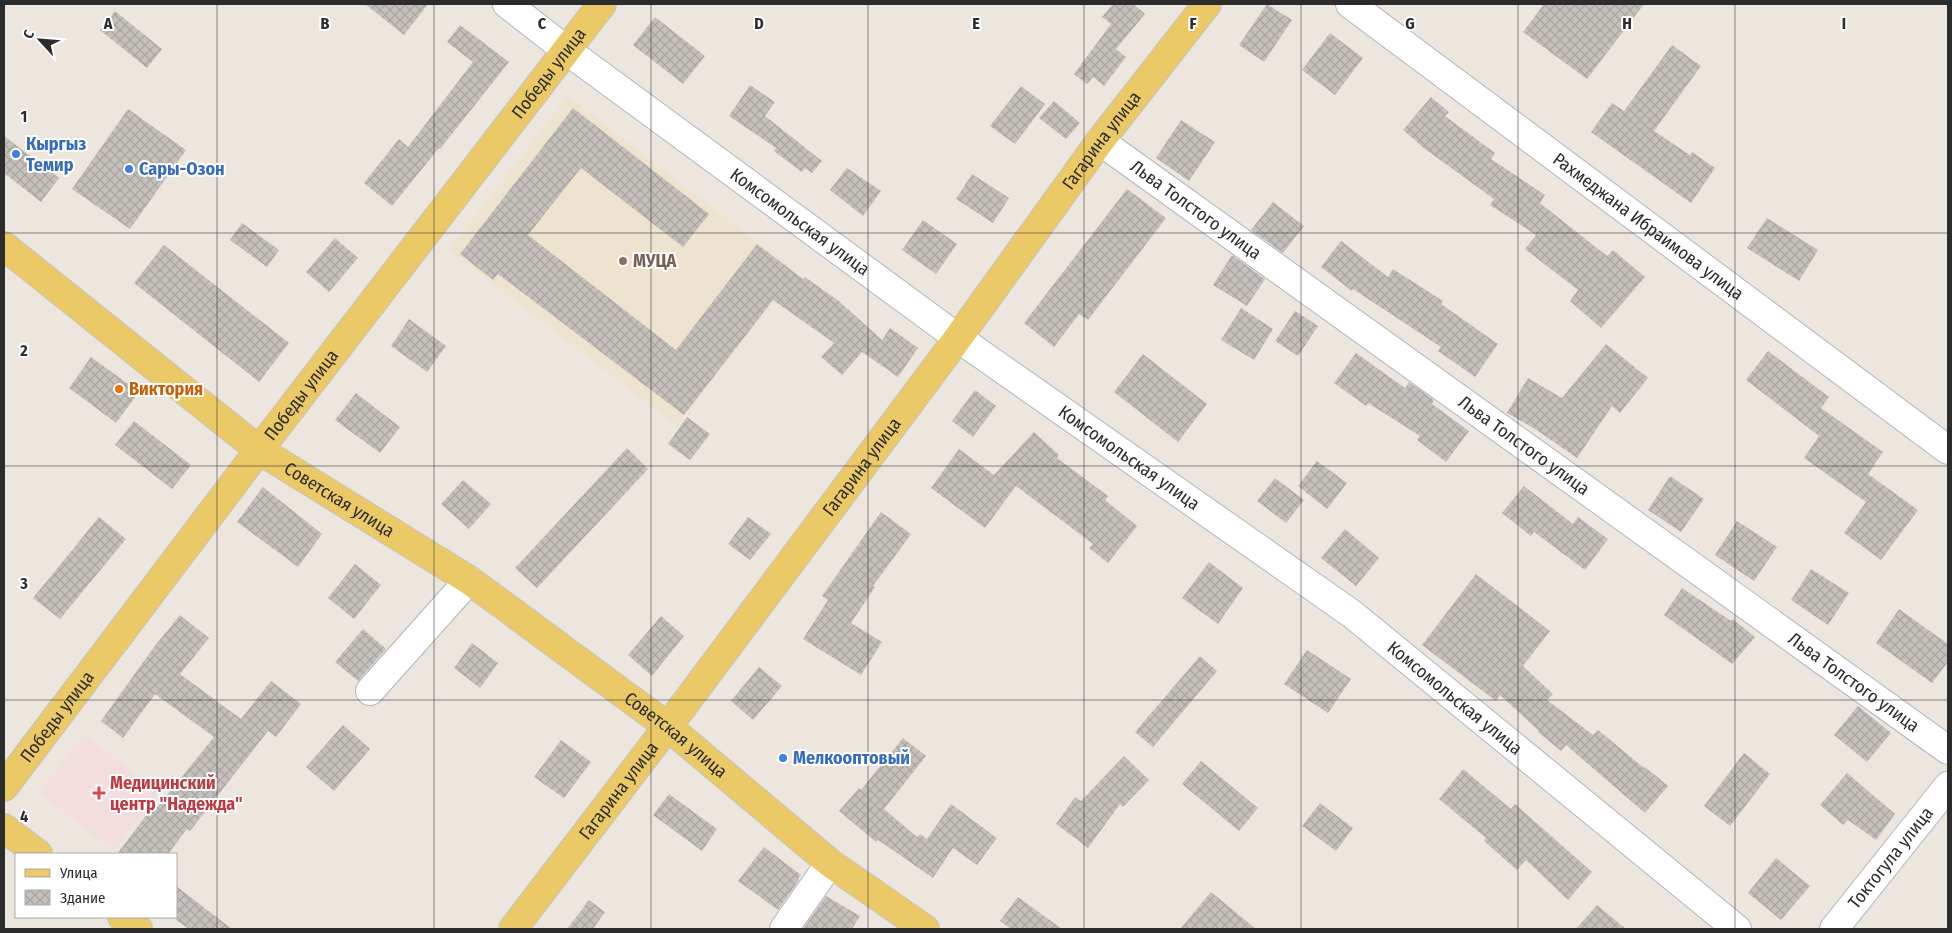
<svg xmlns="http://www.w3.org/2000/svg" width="1952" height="933" font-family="'Fira Sans Condensed',sans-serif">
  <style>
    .education { fill: #ede3cf }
    .medical { fill: #f3ddde }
    .building { fill: url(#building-cross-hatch) }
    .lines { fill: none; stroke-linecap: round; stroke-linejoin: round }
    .minor-casing { stroke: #b2b5be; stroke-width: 30 }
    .major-casing { stroke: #c4c4c4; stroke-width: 30 }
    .minor { stroke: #fff; stroke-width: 28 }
    .major { stroke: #ebc966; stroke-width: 28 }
    .grid { fill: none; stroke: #2c2c2c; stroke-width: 1; stroke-opacity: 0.55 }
    .shop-dot { fill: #3f7fe0; stroke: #fff; stroke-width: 2 }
    .education-dot { fill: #8d6e63; stroke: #fff; stroke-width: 2 }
    .food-dot { fill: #e8710a; stroke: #fff; stroke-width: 2 }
    .health-dot { fill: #e0444e; stroke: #fff; stroke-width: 2 }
    .labels { text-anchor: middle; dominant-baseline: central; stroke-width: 4; stroke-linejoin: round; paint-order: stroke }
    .street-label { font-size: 18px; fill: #2c2c2c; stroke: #fff }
    .shop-label { font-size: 18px; font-weight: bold; fill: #366cbe; stroke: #fff; text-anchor: start }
    .education-label { font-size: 18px; font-weight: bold; fill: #785e54; stroke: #fff; text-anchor: start }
    .food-label { font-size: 18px; font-weight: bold; fill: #c56008; stroke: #fff; text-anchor: start }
    .health-label { font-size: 18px; font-weight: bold; fill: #be3a42; stroke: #fff; text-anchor: start }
    .grid-label { font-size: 16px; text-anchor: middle; font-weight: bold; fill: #2c2c2c; stroke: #fff; stroke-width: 4; stroke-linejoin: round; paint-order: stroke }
  </style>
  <defs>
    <pattern id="building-cross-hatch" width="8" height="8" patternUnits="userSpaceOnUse" patternTransform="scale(1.25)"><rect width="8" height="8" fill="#c5c0bb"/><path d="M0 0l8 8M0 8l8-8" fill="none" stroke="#a9a5a1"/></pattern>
  </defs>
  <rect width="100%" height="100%" fill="#ede6df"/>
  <path class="education" d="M 568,96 L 796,272 L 677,426 L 449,250 Z"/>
  <path class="medical" d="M 84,734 L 159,792 L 114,851 L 39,793 Z"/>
  <path class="building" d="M 365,4 L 428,4 L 404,35 Z
    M 1113,4 L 1133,4 L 1145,14 L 1116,49 L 1126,57 L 1104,86 L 1093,77 L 1087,84 L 1074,74 L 1111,24 L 1102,17 Z
    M 1267,4 L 1292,20 L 1264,62 L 1239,45 Z
    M 1544,4 L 1644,4 L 1587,79 L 1523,32 Z
    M 115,11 L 162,49 L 147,68 L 100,30 Z
    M 655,17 L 705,56 L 683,84 L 633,45 Z
    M 460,25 L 509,62 L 440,149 L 439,148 L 392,206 L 364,183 L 399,139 L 408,147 L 473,62 L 447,42 Z
    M 1330,33 L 1363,58 L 1335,95 L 1302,70 Z
    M 1672,45 L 1701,66 L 1654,131 L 1690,155 L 1692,152 L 1715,168 L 1691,203 L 1591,132 L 1612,103 L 1624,111 Z
    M 750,85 L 775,102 L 765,116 L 822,161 L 812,173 L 805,168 L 802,172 L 774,151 L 776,148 L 729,116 Z
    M 1021,86 L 1045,104 L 1015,144 L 990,126 Z
    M 1431,97 L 1449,112 L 1445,116 L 1495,153 L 1491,159 L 1545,195 L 1540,203 L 1607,256 L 1613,250 L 1645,277 L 1601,328 L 1570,301 L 1578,290 L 1525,249 L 1536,235 L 1490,205 L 1494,199 L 1425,149 L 1403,130 Z
    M 1054,101 L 1080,123 L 1066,139 L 1039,118 Z
    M 573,108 L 709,214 L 683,247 L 581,168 L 528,235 L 676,350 L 757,244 L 803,279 L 805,277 L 840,302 L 882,340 L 890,328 L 918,348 L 898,377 L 862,352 L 842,375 L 821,357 L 834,343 L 773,300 L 684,415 L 498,274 L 493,280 L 460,254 Z
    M 128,109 L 186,150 L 130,229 L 72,189 Z
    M 1181,120 L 1215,142 L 1189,181 L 1156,158 Z
    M 4,136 L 59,178 L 41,202 L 4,173 Z
    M 847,168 L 881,191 L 863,216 L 830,190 Z
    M 972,174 L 1009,198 L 993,223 L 956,199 Z
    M 1127,189 L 1166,218 L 1088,320 L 1079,314 L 1054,347 L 1024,323 Z
    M 1273,202 L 1304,226 L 1283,253 L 1251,230 Z
    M 1767,218 L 1818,250 L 1799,281 L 1747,248 Z
    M 923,220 L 957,244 L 936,274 L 902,250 Z
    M 242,223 L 279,250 L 267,267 L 230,240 Z
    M 335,238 L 358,258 L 329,292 L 306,272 Z
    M 1341,241 L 1388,277 L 1393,269 L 1443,301 L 1441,304 L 1498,344 L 1475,377 L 1438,351 L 1441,347 L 1353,289 L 1352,291 L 1321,267 Z
    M 164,245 L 289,343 L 259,382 L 134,283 Z
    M 1232,255 L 1265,279 L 1247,306 L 1213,285 Z
    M 1241,308 L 1273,329 L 1254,360 L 1221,340 Z
    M 1295,311 L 1318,326 L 1298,356 L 1275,341 Z
    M 409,319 L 446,346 L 427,372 L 391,346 Z
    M 1606,344 L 1648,378 L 1620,413 L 1612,406 L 1577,458 L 1535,429 L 1507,413 L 1528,378 L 1562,398 Z
    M 1768,351 L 1829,397 L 1821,408 L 1883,452 L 1868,474 L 1918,510 L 1881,560 L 1844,533 L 1866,502 L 1804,458 L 1819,436 L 1746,380 Z
    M 1356,353 L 1405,388 L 1409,382 L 1434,400 L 1432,404 L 1469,431 L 1446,462 L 1417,440 L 1420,436 L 1368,403 L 1366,406 L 1334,383 Z
    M 1143,354 L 1207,404 L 1178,442 L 1114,392 Z
    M 91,357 L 139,392 L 116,423 L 69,388 Z
    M 975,390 L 996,406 L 973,437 L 952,421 Z
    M 356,393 L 400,427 L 380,453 L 335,420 Z
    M 687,417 L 710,434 L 690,460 L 668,444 Z
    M 134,421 L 191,465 L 172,489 L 115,445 Z
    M 1034,432 L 1059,455 L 1057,458 L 1108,496 L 1105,500 L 1137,526 L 1108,563 L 1089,548 L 1093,544 L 1016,486 L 985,528 L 931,488 L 959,449 L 994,475 Z
    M 627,448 L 648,469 L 537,588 L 515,568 Z
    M 1317,461 L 1347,483 L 1327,509 L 1298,486 Z
    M 1670,476 L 1704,499 L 1681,532 L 1648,510 Z
    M 1275,478 L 1304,500 L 1286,523 L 1257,501 Z
    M 463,480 L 491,504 L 469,529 L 441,504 Z
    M 1524,486 L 1573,524 L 1578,517 L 1608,539 L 1585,570 L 1534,532 L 1531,536 L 1502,513 Z
    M 263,487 L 322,534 L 298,567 L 237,522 Z
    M 881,512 L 911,534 L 873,586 L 875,587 L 851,623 L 882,642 L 861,675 L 803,639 L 828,600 L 822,596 Z
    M 99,517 L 126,539 L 60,619 L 33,598 Z
    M 748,517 L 771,534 L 750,560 L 728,544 Z
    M 1737,521 L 1777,547 L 1754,581 L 1715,555 Z
    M 1345,529 L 1379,558 L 1356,586 L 1321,558 Z
    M 1209,562 L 1243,588 L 1218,624 L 1182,598 Z
    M 355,564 L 381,585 L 354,619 L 328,598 Z
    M 1811,569 L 1849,593 L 1828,625 L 1791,600 Z
    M 1476,574 L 1550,631 L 1523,666 L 1553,694 L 1547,700 L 1593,735 L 1598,730 L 1644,768 L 1645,767 L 1668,786 L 1645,813 L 1566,745 L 1561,751 L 1538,732 L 1539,731 L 1500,695 L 1496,701 L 1422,645 Z
    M 1682,588 L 1731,621 L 1733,619 L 1755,637 L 1732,664 L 1664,615 Z
    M 1899,609 L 1948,644 L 1948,662 L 1932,683 L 1876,643 Z
    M 180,615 L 209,638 L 180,674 L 241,719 L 271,681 L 301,704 L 276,737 L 268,731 L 190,831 L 187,829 L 168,854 L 117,854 L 151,809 L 154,811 L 214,737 L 155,694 L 123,738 L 101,721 L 154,647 Z
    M 661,616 L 684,636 L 652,676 L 628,655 Z
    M 363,629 L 386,649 L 358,681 L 335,662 Z
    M 472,643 L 498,663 L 480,688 L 454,668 Z
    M 1307,650 L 1351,679 L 1328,713 L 1284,684 Z
    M 1200,656 L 1217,671 L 1153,747 L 1135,732 Z
    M 759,667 L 782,686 L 753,720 L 731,701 Z
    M 1858,706 L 1891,733 L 1867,762 L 1834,735 Z
    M 343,725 L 370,749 L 334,791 L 306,767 Z
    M 903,738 L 926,756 L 884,809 L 917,837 L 920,834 L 927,839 L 951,804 L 997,838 L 977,865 L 953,848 L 933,878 L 878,840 L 876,842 L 839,811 L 859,788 L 861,790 Z
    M 561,740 L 591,762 L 564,798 L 534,777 Z
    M 1744,753 L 1770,774 L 1730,826 L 1704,806 Z
    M 1124,756 L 1149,780 L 1123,807 L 1120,804 L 1088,848 L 1056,824 L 1075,797 L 1081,801 Z
    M 1201,761 L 1258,808 L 1239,831 L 1182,784 Z
    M 1463,769 L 1511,809 L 1515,804 L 1592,872 L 1568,900 L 1526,860 L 1517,870 L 1484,841 L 1486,838 L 1439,799 Z
    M 1847,773 L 1895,814 L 1876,840 L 1848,820 L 1843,825 L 1820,805 Z
    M 669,794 L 717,829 L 702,851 L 653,815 Z
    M 1320,803 L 1353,828 L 1336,851 L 1302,826 Z
    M 764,847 L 801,875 L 798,879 L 799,880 L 778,910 L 738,881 Z
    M 1776,858 L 1810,886 L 1781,920 L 1748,893 Z
    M 176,886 L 232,929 L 189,929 L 176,920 Z
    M 1211,892 L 1256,929 L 1180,929 Z
    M 826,896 L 860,916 L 852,929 L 803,929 Z
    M 1018,897 L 1062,929 L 1011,929 L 1000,921 Z
    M 589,900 L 605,912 L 593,929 L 567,929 Z
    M 1597,905 L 1626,929 L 1576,929 Z"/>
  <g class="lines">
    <g class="minor-casing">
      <g id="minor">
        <path id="s1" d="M 507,4 L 566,50 L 958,338 L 1352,614 L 1737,929"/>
        <path id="s2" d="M 1350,4 L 1948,450"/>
        <path id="s3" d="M 1100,141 L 1948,750"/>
        <path d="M 370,691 L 469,580"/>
        <path d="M 784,929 L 830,863"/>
        <path id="s4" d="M 1834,929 L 1948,786"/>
      </g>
    </g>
    <g class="major-casing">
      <g id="major">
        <path id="s5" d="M 4,246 L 259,450 L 469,580 L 667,726 L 830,863 L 925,929"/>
        <path id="s6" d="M 4,787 L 259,450 L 602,4"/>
        <path d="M 4,828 L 38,854"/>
        <path d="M 122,917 L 138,929"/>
        <path id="s7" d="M 513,929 L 684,705 L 958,338 L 1100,141 L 1207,4"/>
      </g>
    </g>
    <use href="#minor" class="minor"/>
    <use href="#major" class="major"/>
  </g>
  <path class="grid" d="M 217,4 L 217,929M 434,4 L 434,929M 651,4 L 651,929M 868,4 L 868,929M 1084,4 L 1084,929M 1301,4 L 1301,929M 1518,4 L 1518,929M 1735,4 L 1735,929M 4,233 L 1948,233M 4,466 L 1948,466M 4,700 L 1948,700"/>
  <g class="shop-dot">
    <circle cx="16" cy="154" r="5"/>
    <circle cx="129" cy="169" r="5"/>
    <circle cx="783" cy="758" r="5"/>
  </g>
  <circle class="education-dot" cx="623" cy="261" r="5"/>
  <circle class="food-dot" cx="119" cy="389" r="5"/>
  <path class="health-dot" d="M96.5 785.5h5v5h5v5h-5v5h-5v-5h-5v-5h5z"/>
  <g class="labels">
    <g class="street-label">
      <text stroke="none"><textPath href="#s6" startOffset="898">Победы улица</textPath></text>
      <text stroke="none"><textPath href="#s7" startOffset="984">Гагарина улица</textPath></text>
      <text stroke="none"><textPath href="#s3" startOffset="118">Льва Толстого улица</textPath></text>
      <text stroke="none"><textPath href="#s1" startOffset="365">Комсомольская улица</textPath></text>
      <text stroke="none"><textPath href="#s2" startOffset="372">Рахмеджана Ибраимова улица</textPath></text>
      <text stroke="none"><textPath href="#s6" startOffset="492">Победы улица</textPath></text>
      <text stroke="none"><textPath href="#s3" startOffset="522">Льва Толстого улица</textPath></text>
      <text stroke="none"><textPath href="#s1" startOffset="770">Комсомольская улица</textPath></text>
      <text stroke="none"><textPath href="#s7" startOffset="579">Гагарина улица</textPath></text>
      <text stroke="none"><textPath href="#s5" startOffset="421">Советская улица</textPath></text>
      <text stroke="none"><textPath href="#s3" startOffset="928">Льва Толстого улица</textPath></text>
      <text stroke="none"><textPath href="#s1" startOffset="1175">Комсомольская улица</textPath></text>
      <text stroke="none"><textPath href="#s6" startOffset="88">Победы улица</textPath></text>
      <text stroke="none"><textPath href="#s5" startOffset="832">Советская улица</textPath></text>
      <text stroke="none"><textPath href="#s7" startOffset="174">Гагарина улица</textPath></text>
      <text stroke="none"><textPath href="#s4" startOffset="91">Токтогула улица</textPath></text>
    </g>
    <g class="shop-label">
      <text x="26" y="144">Кыргыз<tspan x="26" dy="21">Темир</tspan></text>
      <text x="139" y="169">Сары-Озон</text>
      <text x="793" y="758">Мелкооптовый</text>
    </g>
    <g class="education-label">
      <text x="633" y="261">МУЦА</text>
    </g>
    <g class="food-label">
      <text x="129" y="389">Виктория</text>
    </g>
    <g class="health-label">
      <text x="110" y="783">Медицинский<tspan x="110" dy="21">центр "Надежда"</tspan></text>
    </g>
  </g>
  <g class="grid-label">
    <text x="108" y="29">A</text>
    <text x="325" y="29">B</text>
    <text x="542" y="29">C</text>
    <text x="759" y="29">D</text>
    <text x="976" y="29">E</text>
    <text x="1193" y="29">F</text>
    <text x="1410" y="29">G</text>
    <text x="1627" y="29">H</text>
    <text x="1844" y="29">I</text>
    <text x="24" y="122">1</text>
    <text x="24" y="356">2</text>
    <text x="24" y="589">3</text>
    <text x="24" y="822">4</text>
  </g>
  <rect width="1952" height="933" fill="none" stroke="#2c2c2c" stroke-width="10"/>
  <rect x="15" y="853" width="162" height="65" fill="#ffffff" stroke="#ababab"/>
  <rect x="25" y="869" width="25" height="8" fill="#ebc966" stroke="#ababab"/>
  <text x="60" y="878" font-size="15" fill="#2c2c2c">Улица</text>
  <rect x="25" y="890" width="25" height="15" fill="url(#building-cross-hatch)" stroke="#ababab"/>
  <text x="60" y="903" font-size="15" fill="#2c2c2c">Здание</text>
  <g transform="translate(40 40) rotate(296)" stroke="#ffffff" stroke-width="4" paint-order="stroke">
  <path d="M0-4L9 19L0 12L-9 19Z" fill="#2c2c2c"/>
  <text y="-8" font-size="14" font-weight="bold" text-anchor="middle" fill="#2c2c2c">С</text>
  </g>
</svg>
